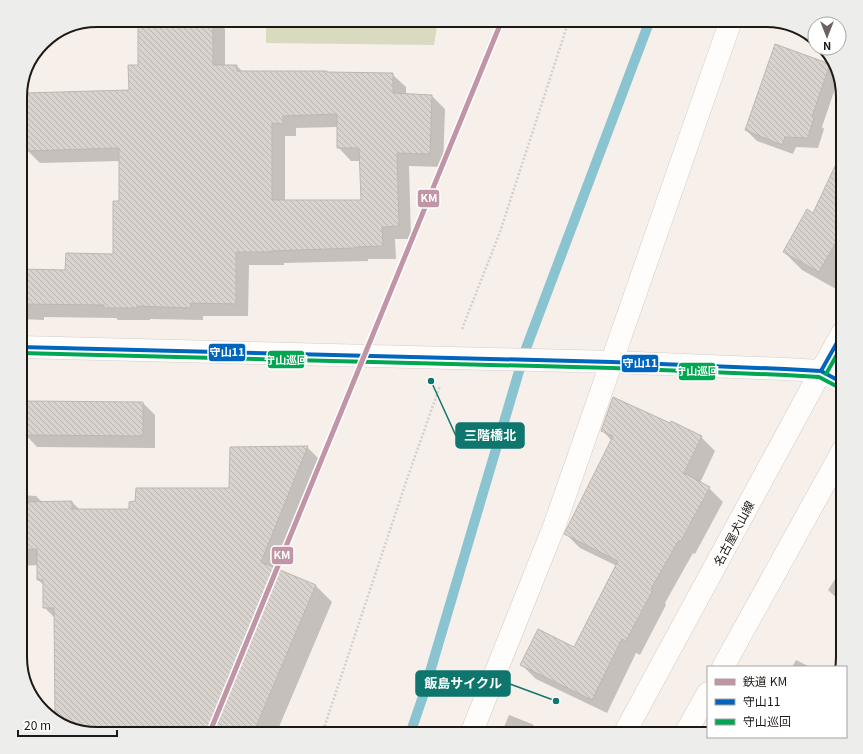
<svg xmlns="http://www.w3.org/2000/svg" width="863" height="754" font-family="Georgia,'Noto Sans JP',serif">
  <style>
    .grass { fill: #dadac1 }
    .shadow { fill: #0003; fill-rule: evenodd }
    .lines { fill: none; stroke-linecap: round; stroke-linejoin: round }
    .stream { stroke: #8ac4d1; stroke-width: 10 }
    .building { fill: url(#building-back-hatch); stroke: #bdb7b1; fill-rule: evenodd }
    .minor-casing { stroke: #d2ccc7; stroke-width: 23 }
    .major-casing { stroke: #d2ccc7; stroke-width: 23 }
    .path { stroke: #d2cfcd; stroke-width: 2.5; stroke-dasharray: 2 2; stroke-linecap: butt }
    .minor { stroke: #fefdfc; stroke-width: 22 }
    .major { stroke: #fefdfc; stroke-width: 22 }
    .bus-1-casing { stroke: #fff; stroke-width: 7 }
    .bus-2-casing { stroke: #fff; stroke-width: 7 }
    .bus-1 { stroke: #0065bd; stroke-width: 4 }
    .bus-2 { stroke: #00a651; stroke-width: 4 }
    .rail-1-casing { stroke: #fff; stroke-width: 8 }
    .rail-1 { stroke: #c194a6; stroke-width: 5 }
    .labels { text-anchor: middle; dominant-baseline: central; stroke-width: 4; stroke-linejoin: round; paint-order: stroke }
    .street-label { font-size: 12px; fill: #1f1915; stroke: #fff }
    .rim { fill: none; stroke: #1f1915; stroke-width: 2 }
    .leader { fill: none; stroke: #0f766e; stroke-width: 1.5 }
    .callout-dot { fill: #0f766e; stroke: #fff; stroke-width: 1.5 }
    .callout { fill: #0f766e; stroke: #0f766e; stroke-width: 1.5 }
    .callout-label { font-size: 13px; text-anchor: middle; font-weight: bold; fill: #fff }
    .line-badge { stroke: #fff; stroke-width: 1.5 }
    .badge-label { font-size: 11px; text-anchor: middle; font-weight: bold; fill: #fff }
  </style>
  <defs>
    <pattern id="building-back-hatch" width="6" height="6" patternUnits="userSpaceOnUse"><rect width="6" height="6" fill="#d9d3ce"/><path d="M-1 5l2 2M0 0l6 6M5-1l2 2" fill="none" stroke="#bab5b0"/></pattern>
  </defs>
  <rect width="100%" height="100%" fill="#f7f0ea"/>
  <path class="grass" d="M 266,20 L 438,20 L 434,45 L 266,43 Z"/>
  <path class="shadow" d="M 139,20 L 217,20 L 225,29 L 225,66 L 237,66 L 243,72 L 327,72 L 328,73 L 392,74 L 406,87 L 406,94 L 432,96 L 445,109 L 443,167 L 409,166 L 411,239 L 395,239 L 396,259 L 368,259 L 368,261 L 284,263 L 284,265 L 249,265 L 248,316 L 203,316 L 203,320 L 150,319 L 150,320 L 118,320 L 116,318 L 44,317 L 44,320 L 20,319 L 20,270 L 66,271 L 114,255 L 120,202 L 120,161 L 40,163 L 27,150 L 130,91 L 139,66 ZM 338,127 L 338,147 L 351,161 L 361,161 L 362,201 L 285,201 L 285,136 L 296,136 L 296,128 Z
    M 829,64 L 838,73 L 839,77 L 822,127 L 824,129 L 818,148 L 796,147 L 793,154 L 757,141 L 746,130 Z
    M 843,216 L 843,277 L 836,289 L 802,270 L 784,252 Z
    M 143,403 L 155,415 L 155,448 L 37,447 L 25,434 Z
    M 602,430 L 701,437 L 715,451 L 700,483 L 709,488 L 723,502 L 695,554 L 693,553 L 665,603 L 666,605 L 640,655 L 636,653 L 607,713 L 536,679 L 522,665 L 574,648 L 617,566 L 580,548 L 566,534 L 612,441 Z
    M 307,447 L 323,463 L 280,571 L 316,586 L 332,602 L 276,734 L 97,734 L 67,728 L 50,716 L 56,717 L 55,618 L 44,607 L 44,585 L 38,580 L 38,565 L 20,566 L 20,495 L 36,496 L 43,503 L 72,502 L 80,510 L 130,510 L 230,489 Z
    M 843,567 L 843,604 L 828,590 Z
    M 796,660 L 810,667 L 792,667 Z
    M 509,715 L 532,724 L 538,730 L 536,734 L 501,734 Z"/>
  <g class="lines">
    <path class="stream" d="M 410,734 L 422,699 L 525,351 L 650,20"/>
  </g>
  <path class="building" d="M 138,20 L 213,20 L 213,65 L 237,65 L 237,71 L 327,71 L 327,72 L 393,73 L 393,93 L 432,95 L 430,154 L 397,153 L 399,226 L 382,227 L 383,246 L 355,247 L 355,248 L 271,251 L 271,252 L 236,252 L 236,304 L 191,303 L 190,308 L 137,306 L 137,308 L 104,308 L 104,305 L 20,304 L 20,269 L 65,270 L 66,253 L 113,254 L 113,201 L 119,201 L 119,148 L 26,151 L 25,93 L 129,90 L 128,65 L 138,65 ZM 337,114 L 337,148 L 359,148 L 361,200 L 272,200 L 272,123 L 283,124 L 283,116 Z
    M 775,44 L 830,64 L 812,117 L 814,118 L 808,138 L 785,137 L 782,145 L 745,130 Z
    M 843,149 L 843,230 L 819,272 L 783,252 L 807,209 L 813,213 Z
    M 613,397 L 670,423 L 671,421 L 702,436 L 684,473 L 710,487 L 681,541 L 679,540 L 651,589 L 653,590 L 626,641 L 622,639 L 592,700 L 520,665 L 538,629 L 574,647 L 618,561 L 564,534 L 613,436 L 601,431 Z
    M 25,401 L 143,402 L 143,436 L 24,435 Z
    M 308,446 L 261,562 L 316,585 L 253,734 L 97,734 L 67,728 L 55,720 L 54,608 L 43,608 L 43,580 L 37,580 L 37,549 L 20,550 L 20,502 L 72,501 L 72,509 L 129,509 L 129,502 L 135,501 L 136,488 L 229,488 L 230,447 Z"/>
  <g class="lines">
    <g class="minor-casing">
      <path id="minor" d="M 20,347 L 612,362 L 785,369 L 821,371 L 843,383
        M 471,734 L 555,524 L 731,20"/>
    </g>
    <g class="major-casing">
      <path id="major" d="M 723,667 L 843,450
        M 624,734 L 821,371 L 843,332
        M 685,734 L 708,693"/>
    </g>
    <path class="path" d="M 462,329 L 500,232 L 569,20
      M 322,734 L 407,479 L 440,386"/>
    <use href="#minor" class="minor"/>
    <use href="#major" class="major"/>
    <g class="bus-1-casing">
      <path id="bus-1" d="M 20,347 L 612,362 L 785,369 L 821,371 L 843,383
        M 821,371 L 843,332"/>
    </g>
    <g class="bus-2-casing">
      <path id="bus-2" d="M 20,353 L 612,368 L 785,375 L 819,377 L 840,388
        M 826,374 L 843,344"/>
    </g>
    <use href="#bus-1" class="bus-1"/>
    <use href="#bus-2" class="bus-2"/>
    <g class="rail-1-casing">
      <path id="rail-1" d="M 209,734 L 502,20"/>
    </g>
    <use href="#rail-1" class="rail-1"/>
  </g>
  <g class="labels">
    <g class="street-label">
      <text transform="translate(733 533) rotate(-62)">名古屋犬山線</text>
    </g>
  </g>
  <path d="M0 0H863V754H0ZM97 27H766A70 70 0 0 1 836 97V657A70 70 0 0 1 766 727H97A70 70 0 0 1 27 657V97A70 70 0 0 1 97 27Z" fill="#ededec" fill-rule="evenodd"/>
  <path class="rim" d="M97 27H766A70 70 0 0 1 836 97V657A70 70 0 0 1 766 727H97A70 70 0 0 1 27 657V97A70 70 0 0 1 97 27Z"/>
  <path class="leader" d="M431 381L456 436M556 701L510 684"/>
  <g class="callout-dot">
    <circle cx="431" cy="381" r="4"/>
    <circle cx="556" cy="701" r="4"/>
  </g>
  <g class="callout">
    <rect x="456" y="423" width="68" height="25" rx="4"/>
    <rect x="416" y="671" width="94" height="25" rx="4"/>
  </g>
  <g class="callout-label">
    <text x="490" y="440">三階橋北</text>
    <text x="463" y="688">飯島サイクル</text>
  </g>
  <g class="line-badge">
    <rect x="417" y="189" width="23" height="19" rx="4" fill="#c194a6"/>
    <rect x="208" y="343" width="38" height="19" rx="4" fill="#0065bd"/>
    <rect x="267" y="350" width="38" height="19" rx="4" fill="#00a651"/>
    <rect x="621" y="354" width="38" height="19" rx="4" fill="#0065bd"/>
    <rect x="678" y="362" width="38" height="19" rx="4" fill="#00a651"/>
    <rect x="271" y="546" width="23" height="19" rx="4" fill="#c194a6"/>
  </g>
  <g class="badge-label">
    <text x="429" y="202">KM</text>
    <text x="227" y="356">守山11</text>
    <text x="286" y="364">守山巡回</text>
    <text x="640" y="367">守山11</text>
    <text x="697" y="375">守山巡回</text>
    <text x="282" y="559">KM</text>
  </g>
  <rect x="707" y="666" width="140" height="72" fill="#ffffff" stroke="#a5a3a1"/>
  <rect x="715" y="679" width="20" height="6" fill="#c194a6" stroke="#a5a3a1"/>
  <text x="743" y="686" font-size="12" fill="#1f1915">鉄道 KM</text>
  <rect x="715" y="699" width="20" height="6" fill="#0065bd" stroke="#a5a3a1"/>
  <text x="743" y="706" font-size="12" fill="#1f1915">守山11</text>
  <rect x="715" y="719" width="20" height="6" fill="#00a651" stroke="#a5a3a1"/>
  <text x="743" y="726" font-size="12" fill="#1f1915">守山巡回</text>
  <g transform="translate(827 36) rotate(180)"><circle r="19" fill="#ffffff" stroke="#a5a3a1"/>
  <path d="M0-3L7 15L0 10L-7 15Z" fill="#6b6460"/>
  <text y="-6" font-size="11" font-weight="bold" text-anchor="middle" fill="#1f1915">N</text>
  </g>
  <path d="M18 730v6h99v-6" fill="none" stroke="#1f1915" stroke-width="2"/>
  <text x="24" y="730" font-size="12" fill="#1f1915" stroke="#ffffff" stroke-width="3" paint-order="stroke">20 m</text>
</svg>
